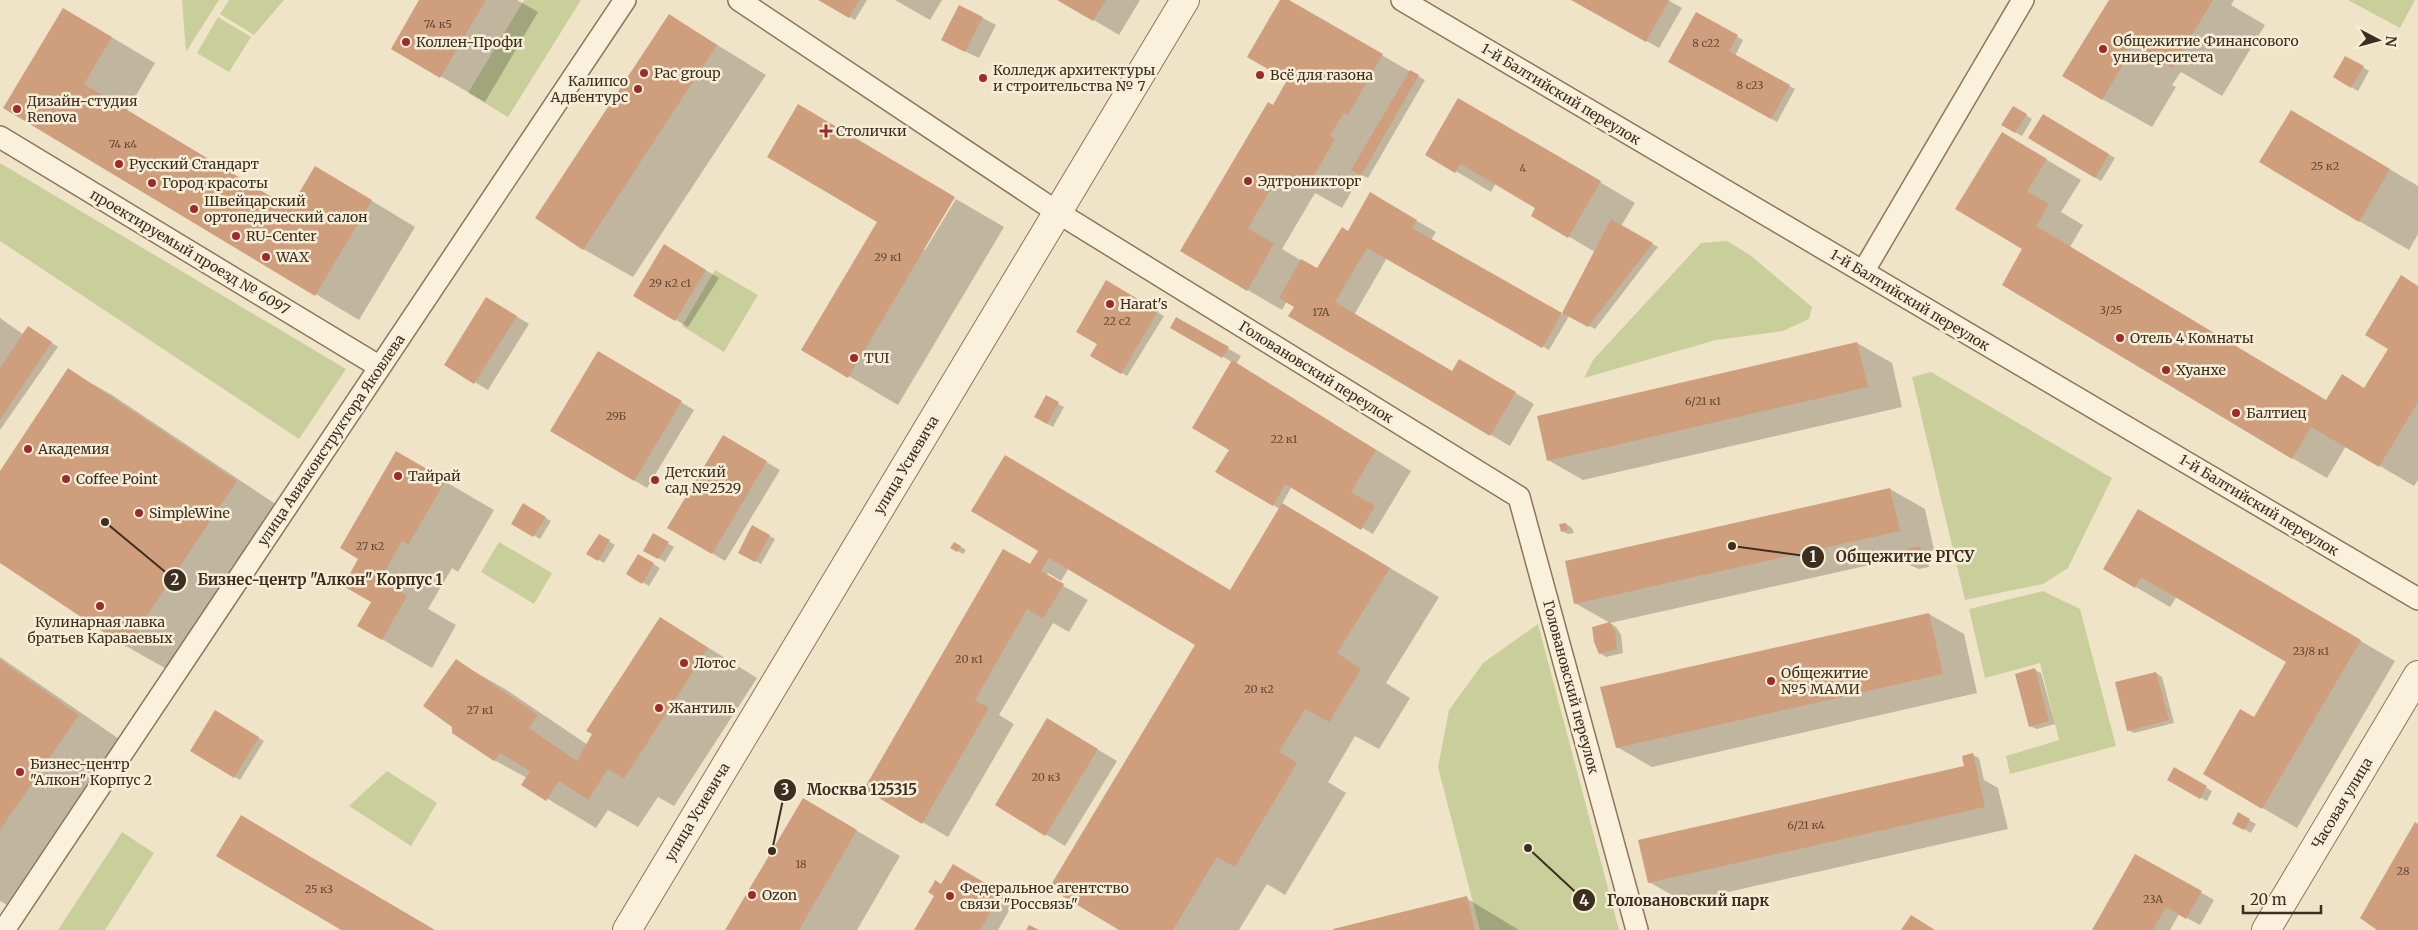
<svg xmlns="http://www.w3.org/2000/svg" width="2418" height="930" font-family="Merriweather,serif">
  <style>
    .green { fill: #c9cf9b }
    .shadow { fill: #0003 }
    .building { fill: #cf9f7d }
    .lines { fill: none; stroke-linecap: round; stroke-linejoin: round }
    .minor-casing { stroke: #8d765c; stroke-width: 24 }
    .tertiary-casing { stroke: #8d765c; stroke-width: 30 }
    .minor { stroke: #faf1dc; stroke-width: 21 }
    .tertiary { stroke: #faf1dc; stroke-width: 28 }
    .poi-dot { fill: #9e2a2b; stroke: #f7eed8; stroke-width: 2 }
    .labels { text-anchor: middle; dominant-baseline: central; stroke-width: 5; stroke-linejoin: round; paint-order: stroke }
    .number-label { font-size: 11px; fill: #624a37 }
    .poi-label { font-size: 14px; fill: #3d2e20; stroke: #f7eed8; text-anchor: start }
    .street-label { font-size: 14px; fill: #3d2e20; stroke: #f7eed8 }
    .leader { fill: none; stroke: #3d2e20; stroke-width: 2 }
    .callout-dot { fill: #3d2e20; stroke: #f7eed8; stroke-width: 2 }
    .mark-label { font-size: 15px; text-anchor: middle; font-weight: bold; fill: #fff }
    .callout-label { font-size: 15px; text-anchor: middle; font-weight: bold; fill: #3d2e20; stroke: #f7eed8; stroke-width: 5; stroke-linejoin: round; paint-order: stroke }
  </style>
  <rect width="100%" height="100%" fill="#f0e4c8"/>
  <path class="green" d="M 182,0 L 219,0 L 186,52 Z
    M 229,0 L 284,0 L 254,35 L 220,14 Z
    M 524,0 L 581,0 L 508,117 L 468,93 Z
    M 2348,0 L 2415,0 L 2400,28 Z
    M 218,17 L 251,37 L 229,72 L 197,53 Z
    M 0,163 L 346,369 L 299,439 L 0,241 Z
    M 1727,241 L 1750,255 L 1812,307 L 1809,319 L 1783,331 L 1716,340 L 1584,378 L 1593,360 L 1701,243 Z
    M 715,270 L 758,295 L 724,352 L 682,326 Z
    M 1931,372 L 2112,478 L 2068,568 L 2043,584 L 1965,600 L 1912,377 Z
    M 499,542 L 552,573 L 534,604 L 481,572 Z
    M 2043,591 L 2080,609 L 2116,746 L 2010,774 L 2006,756 L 2059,740 L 2040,663 L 1985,678 L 1969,609 Z
    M 1538,624 L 1619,930 L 1480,930 L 1438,767 L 1449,710 L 1483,663 Z
    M 387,771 L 437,803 L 411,846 L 349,806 Z
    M 122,832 L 154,853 L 105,930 L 58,930 Z"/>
  <path class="shadow" d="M 420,0 L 517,0 L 538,12 L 485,102 L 392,48 Z
    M 820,0 L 867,0 L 855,20 Z
    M 895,0 L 942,0 L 930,20 Z
    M 1060,0 L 1140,0 L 1119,35 Z
    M 1282,0 L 1286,0 L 1425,80 L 1368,178 L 1361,175 L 1342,208 L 1315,193 L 1282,249 L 1317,270 L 1348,232 L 1370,194 L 1436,232 L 1431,240 L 1562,315 L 1595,252 L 1532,215 L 1537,207 L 1496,183 L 1491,192 L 1427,154 L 1494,119 L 1635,203 L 1621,226 L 1658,247 L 1595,329 L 1569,316 L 1549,350 L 1387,258 L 1354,315 L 1452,373 L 1460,360 L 1534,404 L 1510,446 L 1289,316 L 1295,306 L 1287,301 L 1282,310 L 1181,251 L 1289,80 Z
    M 1573,0 L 1668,0 L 1682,8 L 1659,48 Z
    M 2110,0 L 2234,0 L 2231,5 L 2265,25 L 2222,96 L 2181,72 L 2172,85 L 2176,87 L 2152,127 L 2102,99 Z
    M 960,6 L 996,25 L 979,58 L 956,47 Z
    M 1697,13 L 1743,40 L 1735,56 L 1795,89 L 1777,122 L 1670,62 Z
    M 669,15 L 766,75 L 633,277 L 583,249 Z
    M 108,35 L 155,63 L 127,111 L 291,209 L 359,193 L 415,227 L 359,320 L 5,108 Z
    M 2346,57 L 2369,71 L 2358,91 L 2334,77 Z
    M 2014,107 L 2032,119 L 2022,136 L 2003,125 Z
    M 2043,116 L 2115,158 L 2101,181 L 2030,138 Z
    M 2341,140 L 2418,186 L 2418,234 L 2409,250 L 2359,221 Z
    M 2037,154 L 2081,180 L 2061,212 L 2083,225 L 2070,247 L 2327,402 L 2365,389 L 2389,349 L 2418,287 L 2418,480 L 2414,486 L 2346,446 L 2327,478 L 2292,458 L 2024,248 L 1957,208 Z
    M 956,199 L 1004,227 L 898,405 L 803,349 L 879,221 L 925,250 Z
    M 665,246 L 719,278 L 688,327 L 635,295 Z
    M 1107,282 L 1164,316 L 1127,376 L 1092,355 L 1098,344 Z
    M 500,306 L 529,324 L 488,390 L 446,365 Z
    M 0,318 L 24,335 L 35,331 L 58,347 L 0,430 Z
    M 1177,319 L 1241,356 L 1236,364 L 1411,471 L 1373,534 L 1292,486 L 1282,504 L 1439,597 L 1386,683 L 1410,698 L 1379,749 L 1355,736 L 1328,782 L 1346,793 L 1285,895 L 1267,884 L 1239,930 L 1121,930 L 1196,644 L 1069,568 L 1061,581 L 1048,573 L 1046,576 L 1088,600 L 1069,632 L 1053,623 L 999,715 L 1014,724 L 948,837 L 865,789 L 1038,553 L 1231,591 L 1280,509 L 1217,472 L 1230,450 L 1232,362 L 1172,327 Z
    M 1857,343 L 1892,363 L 1902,407 L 1583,480 L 1548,460 Z
    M 598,352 L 694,410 L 647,488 L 552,430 Z
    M 68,370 L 112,395 L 280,507 L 170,671 L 126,646 L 0,562 L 0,473 Z
    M 1046,397 L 1064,407 L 1053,427 L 1035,417 Z
    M 723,437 L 780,470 L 725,561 L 669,527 Z
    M 396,453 L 494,510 L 458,572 L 452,568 L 428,609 L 456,625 L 432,668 L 359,626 L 373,602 L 360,558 Z
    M 1890,489 L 1925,509 L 1934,550 L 1926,552 L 1929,567 L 1919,569 L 1912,566 L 1910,556 L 1610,623 L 1575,603 Z
    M 524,505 L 551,521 L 540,539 L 513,523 Z
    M 2138,511 L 2395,661 L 2297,828 L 2204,774 L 2255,719 L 2288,661 L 2177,596 L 2170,607 L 2105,569 Z
    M 1566,524 L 1572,528 L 1574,533 L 1568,534 L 1562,531 Z
    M 753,527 L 775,539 L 761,564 L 739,552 Z
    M 599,535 L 615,545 L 604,563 L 588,553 Z
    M 654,535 L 674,547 L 665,562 L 645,550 Z
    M 955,543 L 966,550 L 963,554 L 952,548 Z
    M 639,555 L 660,568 L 649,586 L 628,574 Z
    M 1929,614 L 1964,634 L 1977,693 L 1652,767 L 1617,747 Z
    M 661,618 L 757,678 L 674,806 L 658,797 L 638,827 L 608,810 L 596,828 L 523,784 L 527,778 L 494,760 L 456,661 L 505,689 L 588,745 Z
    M 1610,623 L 1616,627 L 1621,635 L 1623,653 L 1606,657 L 1600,653 Z
    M 0,657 L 122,741 L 9,906 L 0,901 Z
    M 2035,670 L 2041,673 L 2055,724 L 2037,729 L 2030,726 Z
    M 2156,673 L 2162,677 L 2174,723 L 2134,733 L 2128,730 Z
    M 216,711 L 264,741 L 240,780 L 192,751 Z
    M 1067,731 L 1117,761 L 1065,846 L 997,805 Z
    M 1973,755 L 1979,758 L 1984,780 L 1998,788 L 2008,829 L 1684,902 L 1649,882 L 1963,768 Z
    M 2175,769 L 2212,791 L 2207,801 L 2168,780 Z
    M 2238,814 L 2256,824 L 2251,833 L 2234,823 Z
    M 847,825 L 900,856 L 857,930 L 726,930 Z
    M 2135,855 L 2214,900 L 2200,925 L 2179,914 L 2170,930 L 2094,930 Z
    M 953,866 L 1014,902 L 998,930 L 916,930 Z
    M 1466,898 L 1519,930 L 1335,930 Z"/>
  <path class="building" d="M 419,0 L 486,0 L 440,78 L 391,49 Z
    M 818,0 L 859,0 L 849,18 Z
    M 1057,0 L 1106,0 L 1093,21 Z
    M 1280,0 L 1289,0 L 1383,54 L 1348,115 L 1344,113 L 1330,136 L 1335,139 L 1306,189 L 1280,173 L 1248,228 L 1274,244 L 1247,291 L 1180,251 L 1268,102 L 1273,105 L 1287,80 L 1247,57 Z
    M 1571,0 L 1669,0 L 1646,42 Z
    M 2109,0 L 2213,0 L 2172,68 L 2131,43 L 2124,55 L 2127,58 L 2102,100 L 2062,76 Z
    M 959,5 L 983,17 L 965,52 L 941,40 Z
    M 63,8 L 112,37 L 84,84 L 290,208 L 315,166 L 372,200 L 315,296 L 3,108 Z
    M 1696,12 L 1738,35 L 1729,51 L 1790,85 L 1771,119 L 1668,62 Z
    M 669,14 L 717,45 L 583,250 L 535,218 Z
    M 2345,56 L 2364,66 L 2351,88 L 2333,77 Z
    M 1410,70 L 1419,75 L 1361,176 L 1351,170 Z
    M 1458,98 L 1601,181 L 1568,238 L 1531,216 L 1535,208 L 1461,164 L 1455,173 L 1425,155 Z
    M 798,104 L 955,197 L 848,378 L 801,350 L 877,222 L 767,157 Z
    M 2013,106 L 2027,114 L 2015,133 L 2001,125 Z
    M 2291,110 L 2390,169 L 2359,222 L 2259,162 Z
    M 2043,114 L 2109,154 L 2095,178 L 2028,138 Z
    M 2002,132 L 2047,159 L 2027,191 L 2049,204 L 2036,226 L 2326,400 L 2342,374 L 2364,388 L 2388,349 L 2365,335 L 2401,275 L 2418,286 L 2418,402 L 2379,467 L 2311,427 L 2292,459 L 2002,285 L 2022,249 L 1955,209 Z
    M 1370,192 L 1417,220 L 1412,228 L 1562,313 L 1611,219 L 1653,243 L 1588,327 L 1562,313 L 1542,348 L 1367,248 L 1335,302 L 1452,371 L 1459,359 L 1516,392 L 1490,436 L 1288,316 L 1294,307 L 1279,298 L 1301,259 L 1317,268 L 1342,227 L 1348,231 Z
    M 664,244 L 706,270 L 675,321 L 633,296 Z
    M 1106,280 L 1158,311 L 1121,374 L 1090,356 L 1097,344 L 1076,332 Z
    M 486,297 L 517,316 L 474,384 L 444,365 Z
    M 1176,317 L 1229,347 L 1222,358 L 1170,328 Z
    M 28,326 L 52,342 L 0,420 L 0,368 Z
    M 1857,342 L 1868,387 L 1547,461 L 1537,416 Z
    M 598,351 L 682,401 L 634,481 L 550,431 Z
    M 1232,360 L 1376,450 L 1351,492 L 1375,506 L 1361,530 L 1285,484 L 1273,506 L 1215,472 L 1229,450 L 1192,428 Z
    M 68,368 L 237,481 L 126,647 L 0,563 L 0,471 Z
    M 1046,395 L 1059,402 L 1047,424 L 1034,417 Z
    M 723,435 L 767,461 L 712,554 L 667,528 Z
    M 396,451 L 446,480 L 408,545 L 402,541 L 380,580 L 407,596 L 382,640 L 357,626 L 371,602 L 343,586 L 358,559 L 340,548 Z
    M 1005,455 L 1230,590 L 1282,503 L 1390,568 L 1337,653 L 1361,669 L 1329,722 L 1305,709 L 1279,752 L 1297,763 L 1235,867 L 1217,857 L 1173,930 L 1119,930 L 1049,888 L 1195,645 L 1049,558 L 1041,571 L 1064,584 L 1043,619 L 1027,609 L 975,700 L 989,708 L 922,824 L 864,789 L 1003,549 L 1030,564 L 1038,551 L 971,511 Z
    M 1890,488 L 1900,531 L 1574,604 L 1565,561 Z
    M 523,503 L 546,517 L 533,537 L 511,524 Z
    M 2138,509 L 2361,640 L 2262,809 L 2203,774 L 2240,709 L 2254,717 L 2286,662 L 2141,577 L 2135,588 L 2103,569 Z
    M 1566,523 L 1568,530 L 1561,532 L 1559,524 Z
    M 752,525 L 770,535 L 755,562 L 738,553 Z
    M 653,533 L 669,542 L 658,559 L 643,551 Z
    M 599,534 L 610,540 L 598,561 L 586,554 Z
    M 954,542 L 961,546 L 957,552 L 950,548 Z
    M 1920,546 L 1924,564 L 1911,566 L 1907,549 Z
    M 638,554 L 654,563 L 642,584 L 626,574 Z
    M 1929,613 L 1943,674 L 1616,748 L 1600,687 Z
    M 660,617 L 708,648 L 624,779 L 608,769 L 588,800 L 559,781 L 546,801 L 521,785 L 530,771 L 500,753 L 494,761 L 452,733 L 452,727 L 423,706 L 456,659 L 538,715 L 529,728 L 577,761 L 592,734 L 586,731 Z
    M 1610,622 L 1615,631 L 1617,649 L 1599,654 L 1594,642 L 1592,627 Z
    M 0,660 L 79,715 L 0,830 Z
    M 2035,668 L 2049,721 L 2029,727 L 2015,674 Z
    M 2156,672 L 2169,720 L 2127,731 L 2115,682 Z
    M 215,710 L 259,737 L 234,778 L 190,751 Z
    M 1047,718 L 1098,749 L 1045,836 L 995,805 Z
    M 1973,753 L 1985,807 L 1648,883 L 1638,840 L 1964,766 L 1962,756 Z
    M 2174,767 L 2207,786 L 2200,799 L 2167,780 Z
    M 803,798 L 857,830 L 799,930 L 725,930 Z
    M 2238,812 L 2250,819 L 2244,830 L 2232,824 Z
    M 241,815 L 316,860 L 435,930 L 341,930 L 216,856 Z
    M 2415,822 L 2418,824 L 2418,930 L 2377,930 L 2360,918 Z
    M 2135,854 L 2202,891 L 2186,919 L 2166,907 L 2153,930 L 2092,930 Z
    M 953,864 L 1002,893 L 980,930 L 914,930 L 934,896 L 928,892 L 932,886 L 935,880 L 941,884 Z
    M 1467,896 L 1475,930 L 1333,930 L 1333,929 Z
    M 1911,915 L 1935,930 L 1901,930 Z
    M 1029,925 L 1039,930 L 1026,930 Z"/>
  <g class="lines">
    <g class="minor-casing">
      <path id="minor" d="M 739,0 L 1057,212 L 1519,497 L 1637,930
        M 1402,0 L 2418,599
        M 0,137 L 380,367
        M 1863,272 L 2023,0
        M 4,930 L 625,0"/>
    </g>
    <g class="tertiary-casing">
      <path id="tertiary" d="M 627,930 L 1185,0
        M 2266,930 L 2418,675"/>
    </g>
    <use href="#minor" class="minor"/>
    <use href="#tertiary" class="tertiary"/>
  </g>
  <g class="poi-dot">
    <circle cx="406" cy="42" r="5"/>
    <circle cx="2103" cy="49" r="5"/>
    <circle cx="644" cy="73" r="5"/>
    <circle cx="1260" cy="75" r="5"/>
    <circle cx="983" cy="78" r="5"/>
    <circle cx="638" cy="89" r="5"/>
    <circle cx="17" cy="109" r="5"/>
    <path d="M823.5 123.5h5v5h5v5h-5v5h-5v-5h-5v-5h5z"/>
    <circle cx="119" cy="164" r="5"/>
    <circle cx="1248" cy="181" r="5"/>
    <circle cx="152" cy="183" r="5"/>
    <circle cx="194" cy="209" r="5"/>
    <circle cx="236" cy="236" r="5"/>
    <circle cx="266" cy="257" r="5"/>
    <circle cx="1110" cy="304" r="5"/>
    <circle cx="2120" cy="338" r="5"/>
    <circle cx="854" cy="358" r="5"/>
    <circle cx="2166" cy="370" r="5"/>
    <circle cx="2236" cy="413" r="5"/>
    <circle cx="28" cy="449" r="5"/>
    <circle cx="398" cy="476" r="5"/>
    <circle cx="66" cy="479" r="5"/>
    <circle cx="655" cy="480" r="5"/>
    <circle cx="139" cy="513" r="5"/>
    <circle cx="100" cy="606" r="5"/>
    <circle cx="684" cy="663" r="5"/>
    <circle cx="1771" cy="681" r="5"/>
    <circle cx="659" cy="708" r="5"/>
    <circle cx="20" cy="772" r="5"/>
    <circle cx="752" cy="895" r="5"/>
    <circle cx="950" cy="896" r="5"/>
  </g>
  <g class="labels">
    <g class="number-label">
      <text x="438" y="24">74 к5</text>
      <text x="1706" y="43">8 с22</text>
      <text x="1750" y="85">8 с23</text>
      <text x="123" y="144">74 к4</text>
      <text x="2325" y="166">25 к2</text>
      <text x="1523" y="168">4</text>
      <text x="888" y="257">29 к1</text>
      <text x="670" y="283">29 к2 с1</text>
      <text x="2111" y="310">3/25</text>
      <text x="1321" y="312">17А</text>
      <text x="1117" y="321">22 с2</text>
      <text x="1703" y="401">6/21 к1</text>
      <text x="616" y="416">29Б</text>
      <text x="1284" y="439">22 к1</text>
      <text x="370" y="546">27 к2</text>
      <text x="2311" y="651">23/8 к1</text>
      <text x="969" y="659">20 к1</text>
      <text x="1259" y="689">20 к2</text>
      <text x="480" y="710">27 к1</text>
      <text x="1046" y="777">20 к3</text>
      <text x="1806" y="825">6/21 к4</text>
      <text x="801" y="864">18</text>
      <text x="2403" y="871">28</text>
      <text x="319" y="889">25 к3</text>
      <text x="2153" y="899">23А</text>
    </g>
    <g class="poi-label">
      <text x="2113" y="41">Общежитие Финансового<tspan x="2113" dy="16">университета</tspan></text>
      <text x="416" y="42">Коллен-Профи</text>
      <text x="993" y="70">Колледж архитектуры<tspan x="993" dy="16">и строительства № 7</tspan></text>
      <text x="654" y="73">Pac group</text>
      <text x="1270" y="75">Всё для газона</text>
      <text x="628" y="81" text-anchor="end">Калипсо<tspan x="628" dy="16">Адвентурс</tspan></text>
      <text x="27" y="101">Дизайн-студия<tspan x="27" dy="16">Renova</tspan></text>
      <text x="836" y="131">Столички</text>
      <text x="129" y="164">Русский Стандарт</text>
      <text x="1258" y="181">Эдтроникторг</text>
      <text x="162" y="183">Город красоты</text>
      <text x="204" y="201">Швейцарский<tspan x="204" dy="16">ортопедический салон</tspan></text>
      <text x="246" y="236">RU-Center</text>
      <text x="276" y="257">WAX</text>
      <text x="1120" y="304">Harat's</text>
      <text x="2130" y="338">Отель 4 Комнаты</text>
      <text x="864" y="358">TUI</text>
      <text x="2176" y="370">Хуанхе</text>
      <text x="2246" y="413">Балтиец</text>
      <text x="38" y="449">Академия</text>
      <text x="665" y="472">Детский<tspan x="665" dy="16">сад №2529</tspan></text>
      <text x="408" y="476">Тайрай</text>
      <text x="76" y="479">Coffee Point</text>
      <text x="149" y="513">SimpleWine</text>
      <text x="100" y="622" text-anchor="middle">Кулинарная лавка<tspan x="100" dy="16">братьев Караваевых</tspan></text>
      <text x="694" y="663">Лотос</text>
      <text x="1781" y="673">Общежитие<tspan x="1781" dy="16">№5 МАМИ</tspan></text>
      <text x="669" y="708">Жантиль</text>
      <text x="30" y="764">Бизнес-центр<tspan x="30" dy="16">"Алкон" Корпус 2</tspan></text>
      <text x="960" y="888">Федеральное агентство<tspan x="960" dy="16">связи "Россвязь"</tspan></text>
      <text x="762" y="895">Ozon</text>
    </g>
    <g class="street-label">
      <text transform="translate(1561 94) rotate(31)">1-й Балтийский переулок</text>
      <text transform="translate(190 252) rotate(31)">проектируемый проезд № 6097</text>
      <text transform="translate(1910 300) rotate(31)">1-й Балтийский переулок</text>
      <text transform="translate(1316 372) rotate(32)">Головановский переулок</text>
      <text transform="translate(331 440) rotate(-56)">улица Авиаконструктора Яковлева</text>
      <text transform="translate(906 465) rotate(-59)">улица Усиевича</text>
      <text transform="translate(2259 505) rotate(31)">1-й Балтийский переулок</text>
      <text transform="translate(1571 687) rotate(75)">Головановский переулок</text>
      <text transform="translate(2342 803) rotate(-59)">Часовая улица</text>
      <text transform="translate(697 812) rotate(-59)">улица Усиевича</text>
    </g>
  </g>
  <path class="leader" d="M1732 546L1813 557M105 522L175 580M772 851L785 790M1528 848L1584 900"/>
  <g class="callout-dot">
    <circle cx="1732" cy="546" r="5"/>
    <circle cx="105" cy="522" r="5"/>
    <circle cx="772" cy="851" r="5"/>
    <circle cx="1528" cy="848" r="5"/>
    <circle cx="1813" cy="557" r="12"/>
    <circle cx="175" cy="580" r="12"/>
    <circle cx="785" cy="790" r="12"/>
    <circle cx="1584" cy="900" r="12"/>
  </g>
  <g class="mark-label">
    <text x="1813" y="562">1</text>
    <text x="175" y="585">2</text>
    <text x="785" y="795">3</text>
    <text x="1584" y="906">4</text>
  </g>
  <g class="callout-label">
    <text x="1905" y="562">Общежитие РГСУ</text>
    <text x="320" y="585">Бизнес-центр "Алкон" Корпус 1</text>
    <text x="862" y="795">Москва 125315</text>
    <text x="1688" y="906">Головановский парк</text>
  </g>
  <g transform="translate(2378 40) rotate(96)" stroke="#f7eed8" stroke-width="4" paint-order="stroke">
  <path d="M0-4L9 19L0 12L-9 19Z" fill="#3d2e20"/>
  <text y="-8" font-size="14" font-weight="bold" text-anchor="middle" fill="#3d2e20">N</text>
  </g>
  <path d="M2243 905v8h78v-8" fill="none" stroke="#3d2e20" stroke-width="2.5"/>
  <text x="2250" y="905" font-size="15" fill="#3d2e20" stroke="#f7eed8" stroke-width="4" paint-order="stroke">20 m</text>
</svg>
